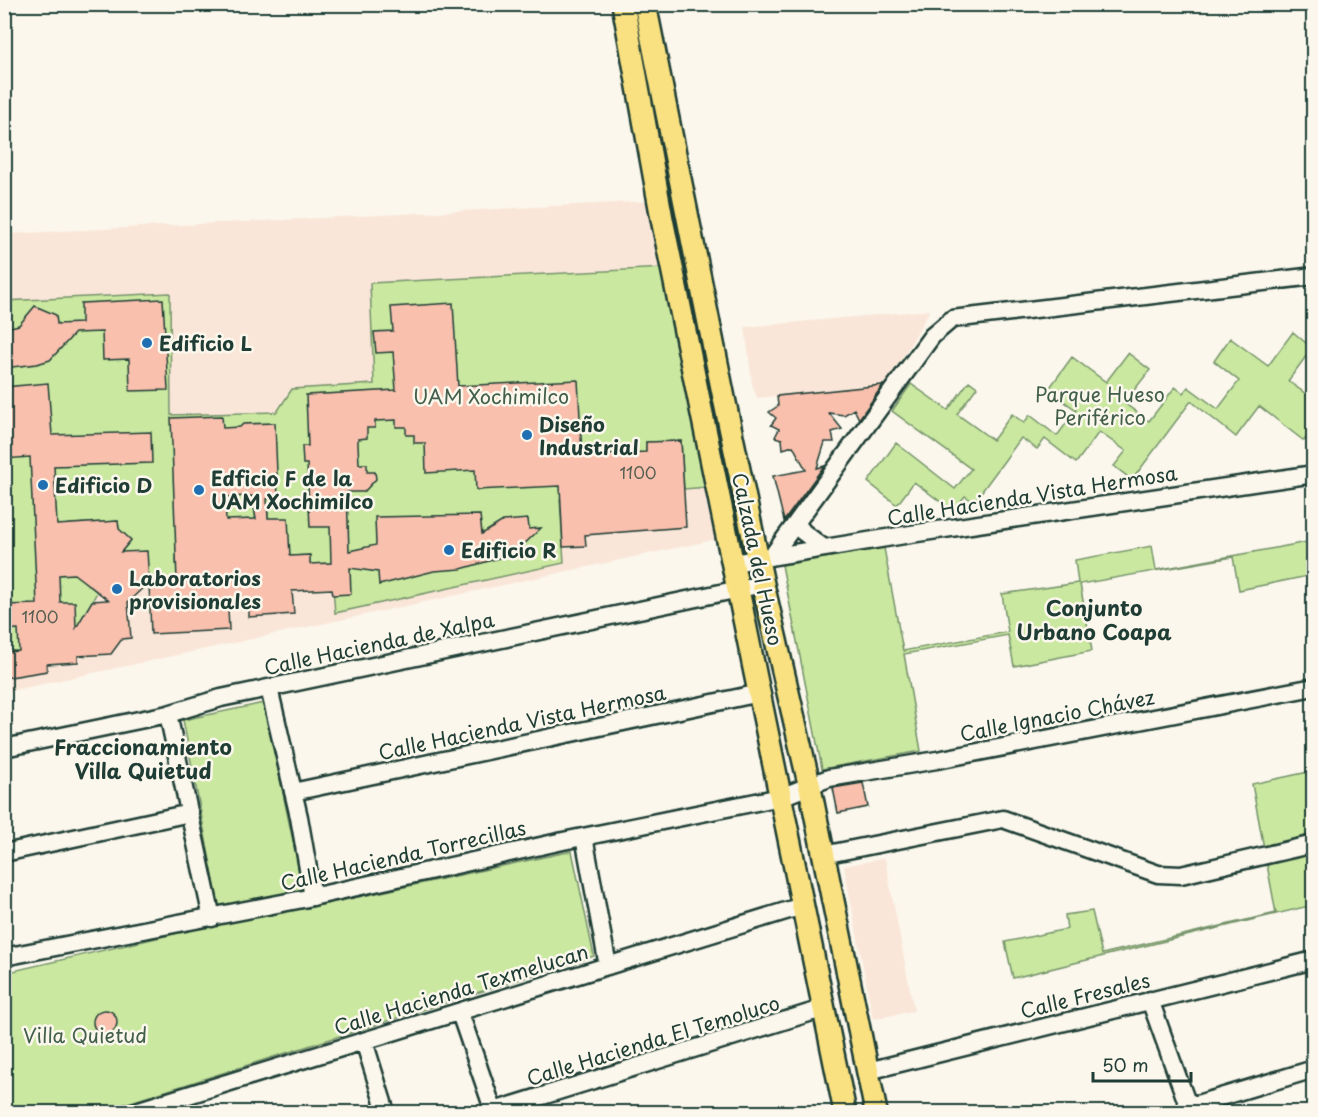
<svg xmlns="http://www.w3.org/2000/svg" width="1318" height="1117" font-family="'Playpen Sans',sans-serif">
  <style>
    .built { fill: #fae6d9 }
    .green { fill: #cae8a0; stroke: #74926a; stroke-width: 1.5; fill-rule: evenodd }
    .building { fill: #f9c0ae; stroke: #1f3d34; stroke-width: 1.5; fill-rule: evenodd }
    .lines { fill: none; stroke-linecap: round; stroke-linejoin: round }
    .minor-casing { stroke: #1f3d34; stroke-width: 21 }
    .major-casing { stroke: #1f3d34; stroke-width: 26 }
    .minor { stroke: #fbf7ec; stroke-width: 16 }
    .major { stroke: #f9e181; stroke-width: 21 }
    .poi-dot { fill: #1f6fb2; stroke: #fbf7ec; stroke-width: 2 }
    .labels { text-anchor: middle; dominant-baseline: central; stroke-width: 5; stroke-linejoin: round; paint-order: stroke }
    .number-label { font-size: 16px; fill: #565e52 }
    .poi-label { font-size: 20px; font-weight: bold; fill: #1f3d34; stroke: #fbf7ec; text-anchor: start }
    .park-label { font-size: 20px; fill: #415f4a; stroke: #fbf7ec }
    .street-label { font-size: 20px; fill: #1f3d34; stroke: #fbf7ec }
    .neighbourhood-label { font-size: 21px; font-weight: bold; fill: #1f3d34; stroke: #fbf7ec }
  </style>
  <rect width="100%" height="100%" fill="#fbf7ec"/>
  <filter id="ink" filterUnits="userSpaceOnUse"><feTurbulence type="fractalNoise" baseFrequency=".0167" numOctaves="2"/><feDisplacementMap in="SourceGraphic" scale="12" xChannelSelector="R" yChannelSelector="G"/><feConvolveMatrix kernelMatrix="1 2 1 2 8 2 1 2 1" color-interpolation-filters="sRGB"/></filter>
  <g filter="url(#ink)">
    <path class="built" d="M 652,201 L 718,539 L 5,692 L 5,234 Z
      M 930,310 L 887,385 L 757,398 L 752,384 L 745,327 Z
      M 885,858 L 914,1011 L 873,1019 L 844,866 Z"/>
    <path class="green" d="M 665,268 L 708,487 L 684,489 L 681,441 L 646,442 L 646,452 L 560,499 L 564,563 L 335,613 L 331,563 L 310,564 L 309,555 L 290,556 L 268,518 L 268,512 L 256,508 L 255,519 L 238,520 L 227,579 L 149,582 L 121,552 L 131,540 L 119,529 L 118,521 L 69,524 L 70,574 L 89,574 L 84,581 L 97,592 L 92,602 L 94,634 L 19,651 L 5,652 L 4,301 L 170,293 L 171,415 L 277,412 L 292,389 L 374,384 L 370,283 ZM 226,555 L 227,564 L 176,565 L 176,557 Z
      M 1293,332 L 1312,348 L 1288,381 L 1313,399 L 1313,427 L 1304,441 L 1259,406 L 1236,437 L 1191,401 L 1132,480 L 1114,466 L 1126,451 L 1099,432 L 1076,463 L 1045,439 L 1037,449 L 1021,438 L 974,502 L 965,496 L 953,511 L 914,482 L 897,505 L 868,482 L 896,443 L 955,489 L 971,469 L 892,411 L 911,384 L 948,410 L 969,381 L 977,387 L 957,414 L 993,440 L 1012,414 L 1024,423 L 1030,415 L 1057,436 L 1076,410 L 1048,390 L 1072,357 L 1106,382 L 1128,353 L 1150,370 L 1124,403 L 1149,421 L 1175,387 L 1183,393 L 1188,387 L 1218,409 L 1239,381 L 1214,361 L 1230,338 L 1268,366 Z
      M 1313,541 L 1313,575 L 1239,590 L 1233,557 L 1080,584 L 1092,651 L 1014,666 L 1008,635 L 904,654 L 921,751 L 822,769 L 782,565 L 884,548 L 903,651 L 1008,632 L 1002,594 L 1078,583 L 1075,560 L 1152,546 L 1156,570 Z
      M 264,703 L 307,908 L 572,851 L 594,956 L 99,1112 L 5,1112 L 4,973 L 222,923 L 183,720 Z
      M 1313,771 L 1313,905 L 1013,978 L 1005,942 L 1067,929 L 1065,915 L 1092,911 L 1102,954 L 1276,913 L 1252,784 Z"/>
    <path class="building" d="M 163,299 L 168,390 L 130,391 L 129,359 L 103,360 L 102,332 L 75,333 L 50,360 L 37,364 L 4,368 L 4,349 L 9,348 L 6,328 L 19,325 L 35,306 L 56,315 L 57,324 L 81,323 L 81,303 Z
      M 453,303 L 458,386 L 578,380 L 582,455 L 646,452 L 646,442 L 681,441 L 686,527 L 585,535 L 586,546 L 563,547 L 560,486 L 476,490 L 475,470 L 426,473 L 425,443 L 414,443 L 414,435 L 406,435 L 406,427 L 396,427 L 396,420 L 375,421 L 375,428 L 367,428 L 367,438 L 358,439 L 358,444 L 359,464 L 367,464 L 367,472 L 375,472 L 376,479 L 364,492 L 347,492 L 349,551 L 376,545 L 375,517 L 480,515 L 482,534 L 503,521 L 528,519 L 529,529 L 541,528 L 515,553 L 482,563 L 461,569 L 434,571 L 379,585 L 378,572 L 350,568 L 351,594 L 333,595 L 332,589 L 292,591 L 294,614 L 249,617 L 249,606 L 228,608 L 229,630 L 151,634 L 149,582 L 177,581 L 171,418 L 222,416 L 223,428 L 240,427 L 243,424 L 275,423 L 278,498 L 267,499 L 268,518 L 288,518 L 290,556 L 310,555 L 310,564 L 331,563 L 330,527 L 310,527 L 307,464 L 303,464 L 302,446 L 308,446 L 306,395 L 396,390 L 393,352 L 376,353 L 374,332 L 393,331 L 391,307 ZM 252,496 L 256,519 L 226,520 L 225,497 Z
      M 48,383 L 52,435 L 151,432 L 152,463 L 54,466 L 57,525 L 118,521 L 119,529 L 131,540 L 121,552 L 147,551 L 149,582 L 128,602 L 131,638 L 122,639 L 111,654 L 78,656 L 78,662 L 47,664 L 47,671 L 4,678 L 4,652 L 19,651 L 18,629 L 4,630 L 4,605 L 37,604 L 30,457 L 4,459 L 4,387 ZM 74,574 L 108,600 L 92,601 L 76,628 L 75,602 L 60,602 L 59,575 Z
      M 883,385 L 859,419 L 854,409 L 844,415 L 829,413 L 842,429 L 832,432 L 834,442 L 825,442 L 817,468 L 824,466 L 784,521 L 773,476 L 806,470 L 793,446 L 783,449 L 782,439 L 775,437 L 779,429 L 771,425 L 776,418 L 769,412 L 778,406 L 777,396 Z
      M 863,783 L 868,807 L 838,813 L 833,788 Z
      M93 1022a12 12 0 1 1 24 0a12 12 0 1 1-24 0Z"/>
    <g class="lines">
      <g class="minor-casing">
        <path id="minor" d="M 796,523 L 803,532 L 824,548
          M 772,556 L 932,336 L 952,319 L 1314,276
          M 733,563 L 911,534 L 1314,474
          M 269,688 L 299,817 L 313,897
          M 168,714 L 212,918
          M 4,748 L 168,714 L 221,698 L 763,584
          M 293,792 L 760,693
          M 584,837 L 608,966
          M 4,853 L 190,813
          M 823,855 L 1003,819 L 1158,874 L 1181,875 L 1314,844
          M 4,957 L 303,899 L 563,841 L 781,797 L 829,778 L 937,760 L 1314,687
          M 1150,1000 L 1186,1100 L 1194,1105 L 1314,1069
          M 460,1013 L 494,1112
          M 364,1041 L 386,1112
          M 868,1071 L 1314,960
          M 494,1111 L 825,1008
          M 133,1112 L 802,906"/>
      </g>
      <g class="major-casing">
        <path id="major" d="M 623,4 L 662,219 L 845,1112
          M 645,4 L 724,398 L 763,584 L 810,788 L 876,1112"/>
      </g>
      <use href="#minor" class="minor"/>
      <use href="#major" class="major"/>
    </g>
  </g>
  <g class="poi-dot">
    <circle cx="147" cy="343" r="6"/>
    <circle cx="527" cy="435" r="6"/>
    <circle cx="43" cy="485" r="6"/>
    <circle cx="199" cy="490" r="6"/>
    <circle cx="449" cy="550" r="6"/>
    <circle cx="117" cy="589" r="6"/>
  </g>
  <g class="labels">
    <g class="number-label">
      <text x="638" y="472">1100</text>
      <text x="40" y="616">1100</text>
    </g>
    <g class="poi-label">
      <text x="159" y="343">Edificio L</text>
      <text x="539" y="424">Diseño<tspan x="539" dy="23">Industrial</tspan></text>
      <text x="211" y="478">Edficio F de la<tspan x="211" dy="23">UAM Xochimilco</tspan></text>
      <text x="55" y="485">Edificio D</text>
      <text x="461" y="550">Edificio R</text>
      <text x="129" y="578">Laboratorios<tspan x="129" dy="23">provisionales</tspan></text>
    </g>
    <g class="park-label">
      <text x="1100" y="394">Parque Hueso<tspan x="1100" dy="23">Periférico</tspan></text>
      <text x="491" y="396">UAM Xochimilco</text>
      <text x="85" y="1035">Villa Quietud</text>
    </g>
    <g class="street-label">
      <text transform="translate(1032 495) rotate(-9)">Calle Hacienda Vista Hermosa</text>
      <text transform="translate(758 559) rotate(78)">Calzada del Hueso</text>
      <text transform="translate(379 643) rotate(-12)">Calle Hacienda de Xalpa</text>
      <text transform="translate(1057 715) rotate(-11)">Calle Ignacio Chávez</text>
      <text transform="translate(522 722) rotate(-12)">Calle Hacienda Vista Hermosa</text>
      <text transform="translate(403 855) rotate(-13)">Calle Hacienda Torrecillas</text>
      <text transform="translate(461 989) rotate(-17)">Calle Hacienda Texmelucan</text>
      <text transform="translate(1085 995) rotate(-14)">Calle Fresales</text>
      <text transform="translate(653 1040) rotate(-17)">Calle Hacienda El Temoluco</text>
    </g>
    <g class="neighbourhood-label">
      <text x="1094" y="607">Conjunto<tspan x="1094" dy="24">Urbano Coapa</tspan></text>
      <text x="143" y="746">Fraccionamiento<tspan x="143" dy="24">Villa Quietud</tspan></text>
    </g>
  </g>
  <rect width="1318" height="1117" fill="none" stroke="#fbf7ec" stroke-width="24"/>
  <rect x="12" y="12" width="1294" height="1093" fill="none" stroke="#1f3d34" stroke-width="2" filter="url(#ink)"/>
  <path d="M1093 1072v9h98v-9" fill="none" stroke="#1f3d34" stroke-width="3"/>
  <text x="1102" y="1072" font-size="18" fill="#1f3d34" stroke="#fbf7ec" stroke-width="4.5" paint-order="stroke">50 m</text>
</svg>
